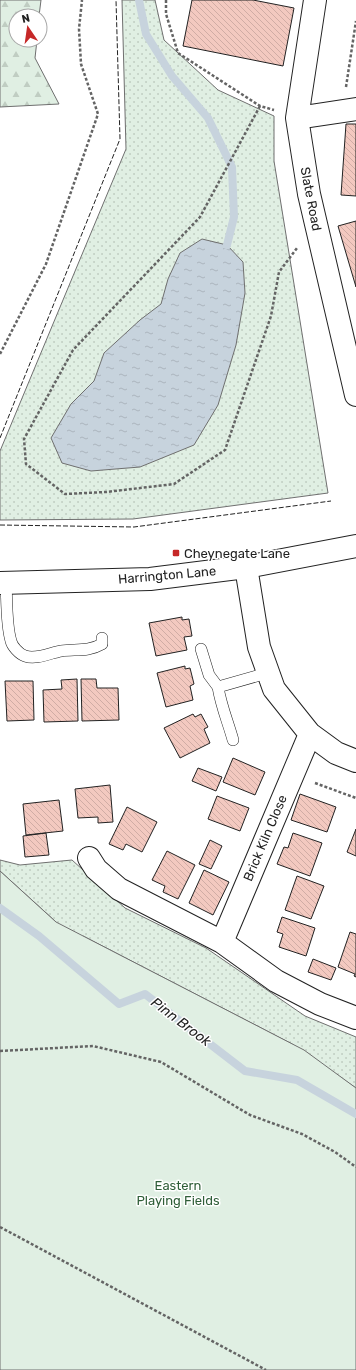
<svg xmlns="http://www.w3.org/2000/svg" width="356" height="1370" font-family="Rubik,sans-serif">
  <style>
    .grass { fill: url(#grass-dots); stroke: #6f6f6f }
    .forest { fill: url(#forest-firs); stroke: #6f6f6f }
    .park { fill: #e0efe3; stroke: #6f6f6f }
    .water { fill: url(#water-ripples); stroke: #6f6f6f }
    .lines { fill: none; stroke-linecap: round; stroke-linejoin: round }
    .stream { stroke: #c7d3dd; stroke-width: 8 }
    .building { fill: url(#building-back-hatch); stroke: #222 }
    .service-casing { stroke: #222; stroke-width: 12 }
    .minor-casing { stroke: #222; stroke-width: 24 }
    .tertiary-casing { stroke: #222; stroke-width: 24 }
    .path { stroke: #646464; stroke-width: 2.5; stroke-dasharray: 3 2; stroke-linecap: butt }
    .service { stroke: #fff; stroke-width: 11 }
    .minor { stroke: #fff; stroke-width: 22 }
    .tertiary { stroke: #fff; stroke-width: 22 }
    .fence { stroke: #222; stroke-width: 1; stroke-dasharray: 5 2; stroke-linecap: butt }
    .poi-dot { fill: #c62828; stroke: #fff; stroke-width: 1.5 }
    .labels { text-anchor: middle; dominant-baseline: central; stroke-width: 3; stroke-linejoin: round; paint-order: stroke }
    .street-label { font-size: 13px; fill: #222; stroke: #fff }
    .poi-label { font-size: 13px; fill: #222; stroke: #fff; text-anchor: start }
    .park-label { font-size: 13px; fill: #2f5e38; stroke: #fff }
    .water-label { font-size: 14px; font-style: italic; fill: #222; stroke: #fff }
  </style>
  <defs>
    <pattern id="grass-dots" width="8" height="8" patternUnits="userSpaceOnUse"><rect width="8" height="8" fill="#e0efe3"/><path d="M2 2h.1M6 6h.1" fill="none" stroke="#c0cdc2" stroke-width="1.8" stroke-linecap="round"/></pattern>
    <pattern id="forest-firs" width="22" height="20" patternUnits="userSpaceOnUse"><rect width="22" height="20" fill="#e0efe3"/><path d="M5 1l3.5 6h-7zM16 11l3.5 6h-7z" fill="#c0cdc2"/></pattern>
    <pattern id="water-ripples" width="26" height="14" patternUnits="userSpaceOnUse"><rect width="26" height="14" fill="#c7d3dd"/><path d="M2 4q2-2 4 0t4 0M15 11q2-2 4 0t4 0" fill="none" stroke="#abb5bd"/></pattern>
    <pattern id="building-back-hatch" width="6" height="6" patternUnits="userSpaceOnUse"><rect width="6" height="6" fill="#f3c9c0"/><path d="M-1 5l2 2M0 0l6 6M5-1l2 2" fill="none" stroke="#d0aca5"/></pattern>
  </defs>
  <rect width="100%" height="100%" fill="#fff"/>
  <path class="grass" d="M 122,0 L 155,0 L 164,40 L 218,90 L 274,116 L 274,161 L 328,493 L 133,519 L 0,520 L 0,451 L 126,149 Z
    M 0,860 L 20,865 L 72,860 L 125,908 L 206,948 L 305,1016 L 356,1037 L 356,1088 L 292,1044 L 83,936 L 91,1024 L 55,921 L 0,871 Z"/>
  <path class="forest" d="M 0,0 L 41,0 L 39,16 L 16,16 L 16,40 L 37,40 L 35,58 L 59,104 L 0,107 Z"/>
  <path class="park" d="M 0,871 L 56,922 L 304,1050 L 356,1088 L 356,1370 L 0,1370 Z"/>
  <path class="water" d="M 202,239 L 227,245 L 243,262 L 245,293 L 236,345 L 218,405 L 194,445 L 140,467 L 91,471 L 62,463 L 51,438 L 71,404 L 94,381 L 104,353 L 140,320 L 161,304 L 168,279 L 180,253 Z"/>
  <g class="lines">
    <path class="stream" d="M 139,0 L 146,34 L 172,76 L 208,118 L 232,167 L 234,217 L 227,245
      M 0,908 L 39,936 L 119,1004 L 145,994 L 245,1071 L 297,1080 L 356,1114"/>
  </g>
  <path class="building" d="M 192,0 L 253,0 L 294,8 L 283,66 L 183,46 Z
    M 346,124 L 356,124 L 356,196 L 341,195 Z
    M 356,221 L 356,287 L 338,226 Z
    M 182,617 L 182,620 L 189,619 L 192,636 L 184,637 L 187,650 L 156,656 L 149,623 Z
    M 185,666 L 185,669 L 190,668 L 194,684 L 190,686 L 193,700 L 166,707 L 157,673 Z
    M 77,679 L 78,721 L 44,722 L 43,690 L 62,689 L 61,680 Z
    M 81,679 L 96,679 L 97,688 L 118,688 L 119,720 L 82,721 Z
    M 5,681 L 33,681 L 34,720 L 7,721 Z
    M 193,714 L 195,717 L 201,714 L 208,727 L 204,729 L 210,743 L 180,758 L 164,728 Z
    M 233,758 L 265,772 L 255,795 L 223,782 Z
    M 198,768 L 222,777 L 216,791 L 192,781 Z
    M 110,785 L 113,822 L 98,823 L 98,817 L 78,818 L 75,789 Z
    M 300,794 L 336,807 L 327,832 L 291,820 Z
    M 217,796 L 249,808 L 240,831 L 208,819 Z
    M 59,800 L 63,831 L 26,835 L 23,804 Z
    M 127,807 L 157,822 L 142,852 L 126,844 L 123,850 L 109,844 Z
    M 356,829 L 356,856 L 347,852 Z
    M 46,833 L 49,855 L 25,857 L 23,836 Z
    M 293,833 L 322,843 L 310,876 L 277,864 L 284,847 L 288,848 Z
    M 210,840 L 222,846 L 211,869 L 199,864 Z
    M 167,851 L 195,865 L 178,899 L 163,892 L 165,886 L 152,880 Z
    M 204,870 L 229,882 L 213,915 L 189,903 Z
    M 297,876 L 324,886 L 311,919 L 285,910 Z
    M 282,917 L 315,928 L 306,956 L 279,947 L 283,934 L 277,932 Z
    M 350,932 L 356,934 L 356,977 L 354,976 L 355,974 L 338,967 Z
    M 313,959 L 336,968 L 331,980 L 308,972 Z"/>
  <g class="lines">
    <g class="service-casing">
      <path id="service" d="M 6,583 C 7,599 6,625 11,641 C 12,646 19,654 25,656 C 36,660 50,653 61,651 C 76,649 88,652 102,644 L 102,638
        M 201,649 L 209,675 L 218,687 L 267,673
        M 218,687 C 221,706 228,722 233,740"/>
    </g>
    <g class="minor-casing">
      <path id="minor" d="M 315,0 L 297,118 L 309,194 L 356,395
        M 297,118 L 356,109
        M 246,567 L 259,647 L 274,689 L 310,734 L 336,753 L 356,761
        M 89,858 L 96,869 L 119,889 L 222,942 L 310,734
        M 222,942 L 276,981 L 320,1004 L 356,1018"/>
    </g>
    <g class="tertiary-casing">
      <path id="tertiary" d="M 0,583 L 150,579 L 246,567 L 356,546"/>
    </g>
    <path class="path" d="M 166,0 L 166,14 L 178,53 L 260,106 L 274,110
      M 346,87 L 356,21
      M 260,106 L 200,217 L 73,350 L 24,439 L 26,464 L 65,494 L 106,492 L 174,484 L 225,450 L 271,316 L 279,272 L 297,248
      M 0,354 L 46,264 L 98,114 L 81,64 L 79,29 L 82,0
      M 315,783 L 356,798
      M 0,1051 L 93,1046 L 161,1062 L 250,1115 L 302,1134 L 335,1152 L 356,1167
      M 0,1227 L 266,1370"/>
    <use href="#service" class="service"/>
    <use href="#minor" class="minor"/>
    <use href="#tertiary" class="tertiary"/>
    <path class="fence" d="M 0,438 L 120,139 L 116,0
      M 0,525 L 134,527 L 331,501"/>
  </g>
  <rect class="poi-dot" x="172" y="549" width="8" height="8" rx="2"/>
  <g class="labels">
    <g class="street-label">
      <text transform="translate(311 199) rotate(79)">Slate Road</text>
      <text transform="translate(167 575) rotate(-5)">Harrington Lane</text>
      <text transform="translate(265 838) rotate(-67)">Brick Kiln Close</text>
    </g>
    <g class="poi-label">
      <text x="184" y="553">Cheynegate Lane</text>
    </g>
    <g class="park-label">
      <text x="178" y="1185">Eastern<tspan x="178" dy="15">Playing Fields</tspan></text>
    </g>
    <g class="water-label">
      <text transform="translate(181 1022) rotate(37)">Pinn Brook</text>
    </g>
  </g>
  <g transform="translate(28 28) rotate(347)"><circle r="19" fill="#ffffff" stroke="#a7a7a7"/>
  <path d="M0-3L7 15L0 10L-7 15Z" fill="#c62828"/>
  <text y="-6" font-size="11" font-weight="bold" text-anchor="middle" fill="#222222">N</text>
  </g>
</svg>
